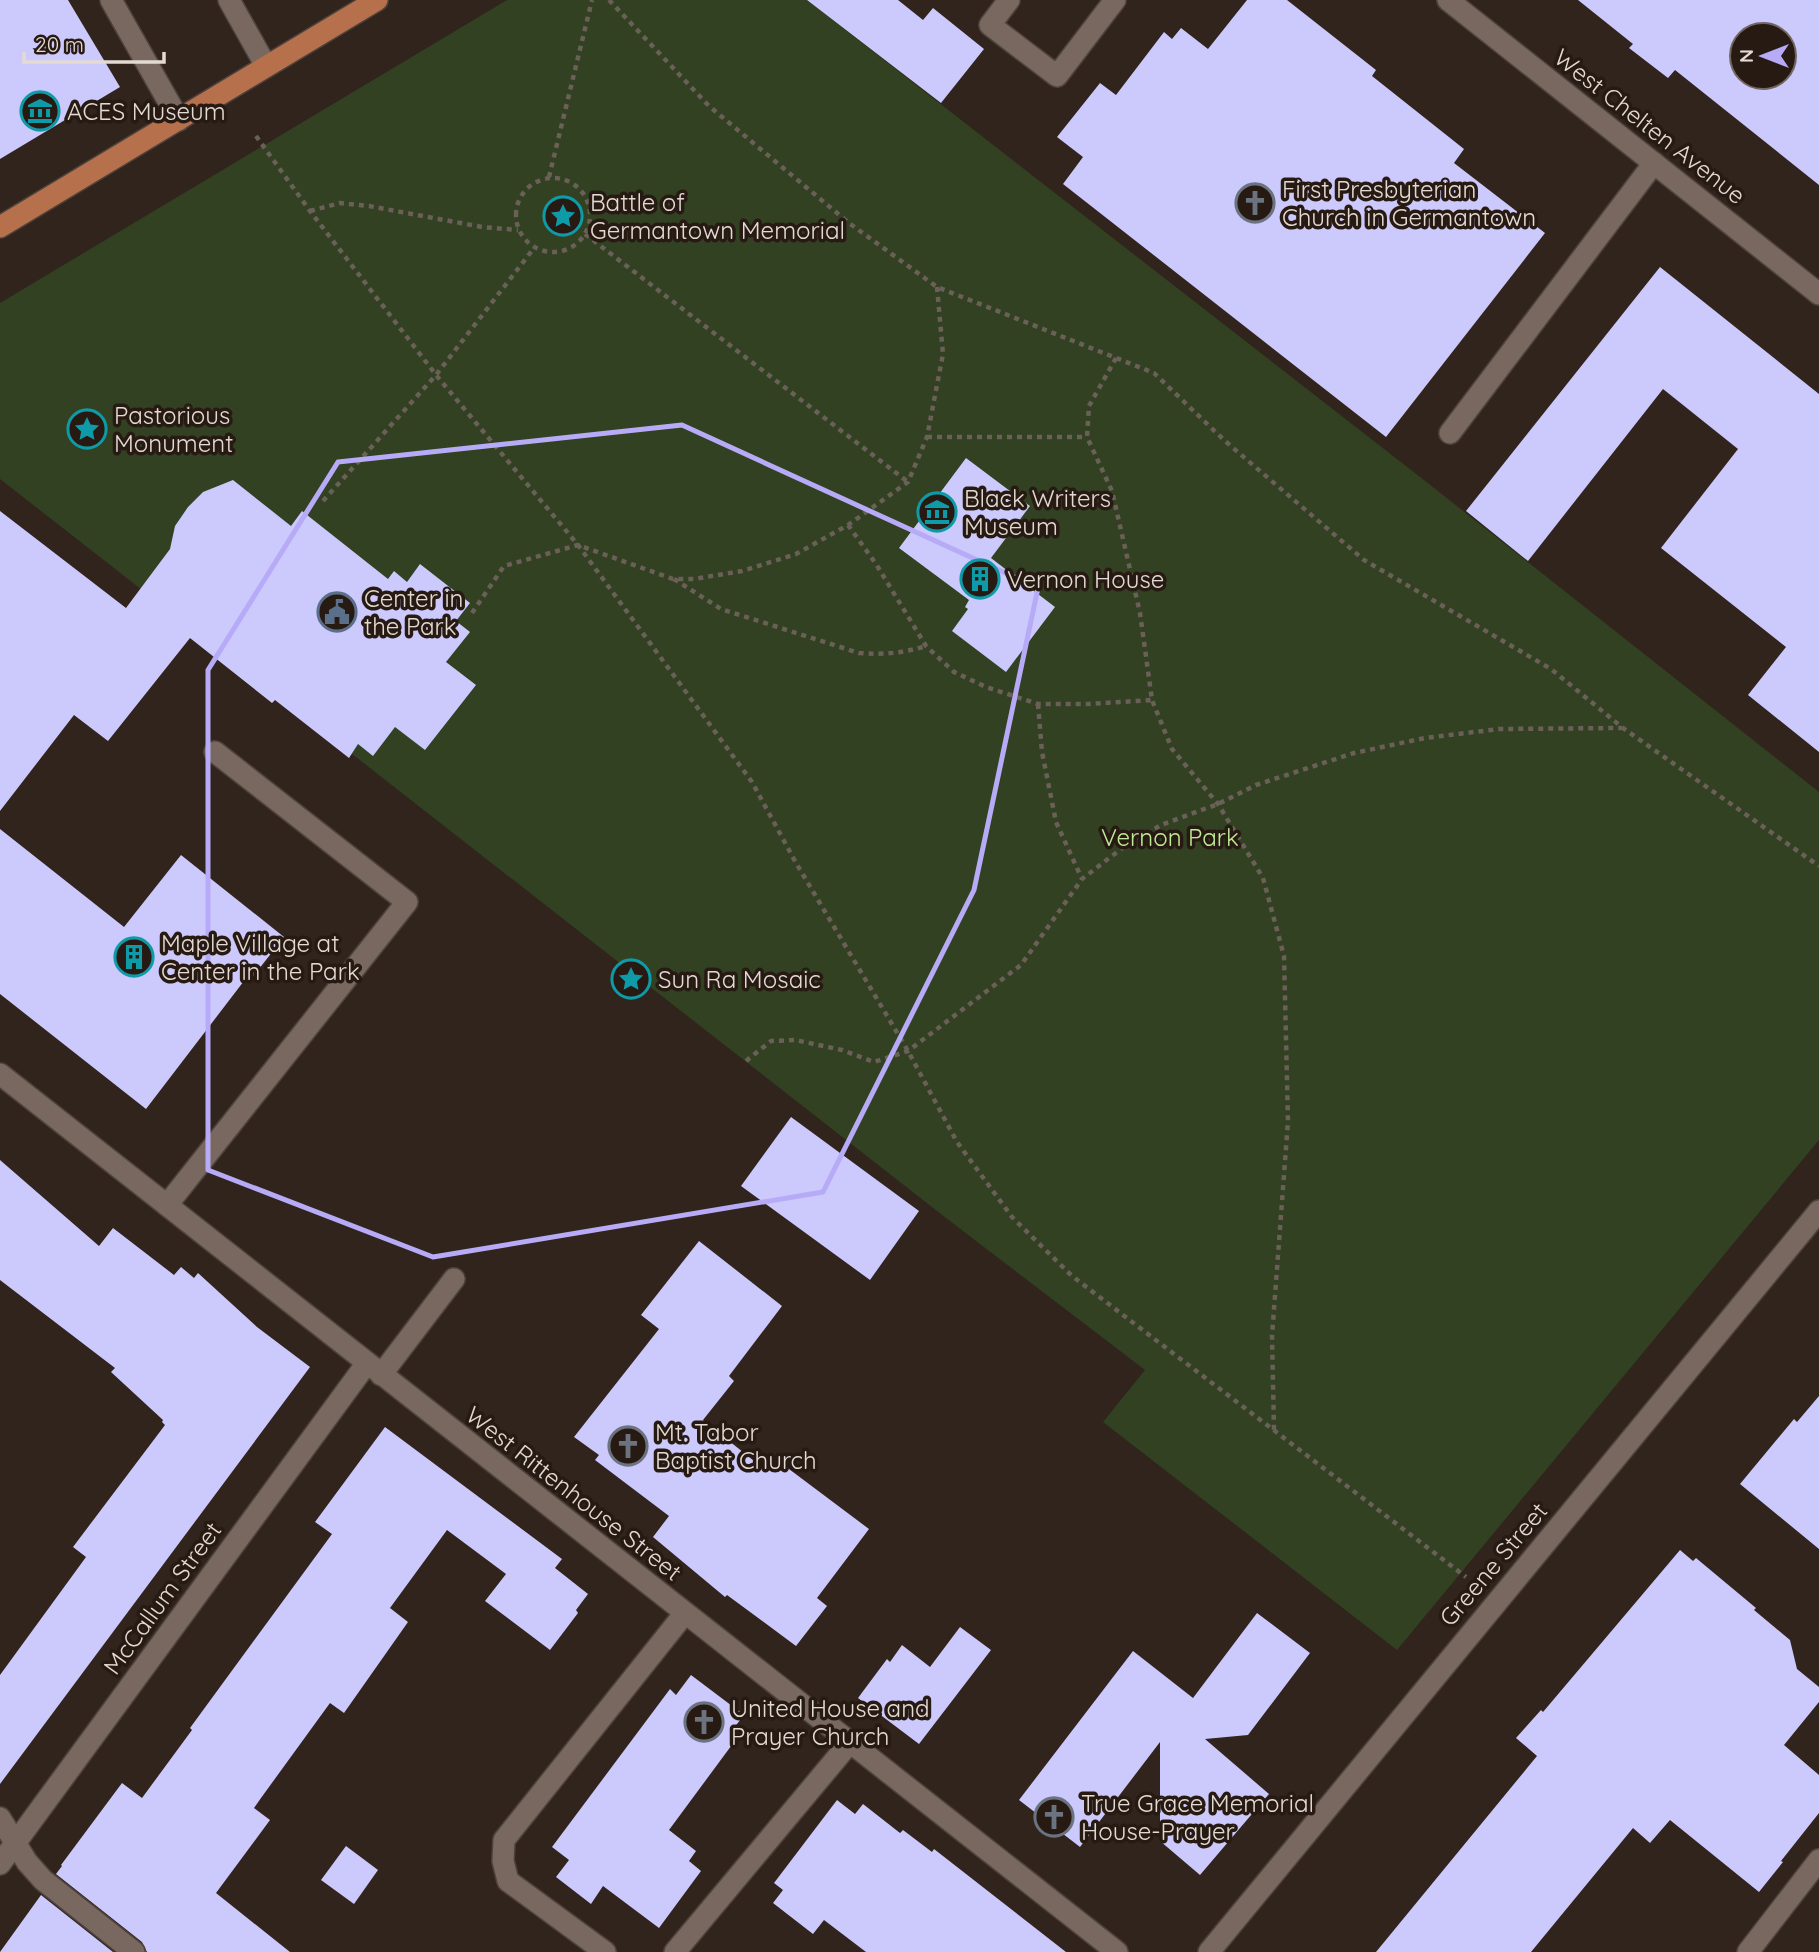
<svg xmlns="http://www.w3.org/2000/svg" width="1819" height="1952" font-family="Quicksand,sans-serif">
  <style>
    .green { fill: #314122 }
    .building { fill: #ccc9fc; fill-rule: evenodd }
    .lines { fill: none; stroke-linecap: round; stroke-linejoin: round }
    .service-casing { stroke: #4d423c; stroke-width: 24 }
    .minor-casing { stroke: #4d423c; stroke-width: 24 }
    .tertiary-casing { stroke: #4d423c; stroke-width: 24 }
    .primary-casing { stroke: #4d423c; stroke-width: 24 }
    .path { stroke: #6b6058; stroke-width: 4.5; stroke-dasharray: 5 5; stroke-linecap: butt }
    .service { stroke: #78685f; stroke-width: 21 }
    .minor { stroke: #78685f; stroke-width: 21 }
    .tertiary { stroke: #78685f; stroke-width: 21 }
    .primary { stroke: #b6704c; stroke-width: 21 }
    .marked { fill: none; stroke: #b7abf8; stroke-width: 5; stroke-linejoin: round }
    .labels { text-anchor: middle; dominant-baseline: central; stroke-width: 7; stroke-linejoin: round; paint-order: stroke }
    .poi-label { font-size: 24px; fill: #e3dad4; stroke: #271a13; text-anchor: start }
    .street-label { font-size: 24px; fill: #e3dad4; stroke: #271a13 }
    .park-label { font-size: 24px; fill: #bfeb96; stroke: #271a13 }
  </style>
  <rect width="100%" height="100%" fill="#31241c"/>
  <path class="green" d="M 507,0 L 807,0 L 1429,484 L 1819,792 L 1819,1140 L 1397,1650 L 1103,1422 L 1145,1370 L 946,1218 L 0,479 L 0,303 Z"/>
  <path class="building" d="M 0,0 L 68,0 L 120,87 L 0,159 Z
    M 807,0 L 898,0 L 923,20 L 933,8 L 984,49 L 941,103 Z
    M 1247,0 L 1287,0 L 1376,70 L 1372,76 L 1464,149 L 1454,163 L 1545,233 L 1386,437 L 1063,184 L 1083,157 L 1057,137 L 1100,83 L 1116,95 L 1164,32 L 1172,39 L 1181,28 L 1208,49 Z
    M 1578,0 L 1819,0 L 1819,185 L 1675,70 L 1668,78 L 1629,48 L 1633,44 ZM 1742,35 L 1784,35 L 1784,77 L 1742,77 Z
    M 1660,267 L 1819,394 L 1819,752 L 1748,695 L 1786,647 L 1661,548 L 1738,449 L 1663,389 L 1528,561 L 1466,511 Z
    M 966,458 L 1030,506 L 991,558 L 1055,607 L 1006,672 L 952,631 L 968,609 L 965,607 L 969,600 L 899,548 Z
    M 233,480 L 291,526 L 302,511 L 388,579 L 394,571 L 407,582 L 420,564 L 470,603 L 456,621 L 470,632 L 446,662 L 476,685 L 425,750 L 395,727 L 373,756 L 358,744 L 349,758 L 275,700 L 272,703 L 190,638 L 108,741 L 74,715 L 0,811 L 0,511 L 126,608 L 170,549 L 175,526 L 188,507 L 203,492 Z
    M 0,829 L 124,927 L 181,855 L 284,937 L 251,979 L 247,977 L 146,1109 L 0,994 Z
    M 791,1117 L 919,1211 L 870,1280 L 741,1186 Z
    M 0,1160 L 99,1246 L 113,1228 L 174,1275 L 181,1267 L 194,1278 L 198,1273 L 257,1327 L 310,1367 L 0,1784 L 0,1675 L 86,1557 L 73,1547 L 165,1425 L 162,1422 L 163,1420 L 111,1372 L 115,1368 L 0,1280 Z
    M 699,1241 L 782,1306 L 729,1376 L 734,1381 L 703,1420 L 764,1469 L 773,1457 L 869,1529 L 817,1598 L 827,1606 L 796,1646 L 727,1595 L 725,1597 L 653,1537 L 669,1516 L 595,1460 L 599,1455 L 574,1437 L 659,1329 L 641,1315 Z
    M 1819,1396 L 1819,1549 L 1740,1484 L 1794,1419 L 1797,1422 Z
    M 385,1427 L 562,1559 L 555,1568 L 588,1594 L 576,1610 L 578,1613 L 550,1650 L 485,1601 L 506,1574 L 447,1530 L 390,1608 L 408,1622 L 344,1713 L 330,1703 L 261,1798 L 254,1808 L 270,1820 L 216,1893 L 290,1952 L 147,1952 L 142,1942 L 56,1874 L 62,1866 L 61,1865 L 122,1783 L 142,1798 L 192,1730 L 190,1728 L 332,1534 L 315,1522 Z
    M 1680,1550 L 1693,1561 L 1696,1558 L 1756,1608 L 1754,1610 L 1790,1640 L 1797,1669 L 1819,1687 L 1819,1702 L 1784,1745 L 1819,1775 L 1819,1813 L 1781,1861 L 1783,1862 L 1759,1892 L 1670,1820 L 1650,1843 L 1633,1828 L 1531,1952 L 1376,1952 L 1537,1756 L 1516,1738 L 1541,1710 L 1543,1712 Z
    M 1257,1613 L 1310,1653 L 1248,1735 L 1205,1739 L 1269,1794 L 1200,1875 L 1160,1841 L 1160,1742 L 1080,1847 L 1019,1800 L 1133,1651 L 1193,1698 Z
    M 960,1627 L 991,1650 L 919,1744 L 858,1698 L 887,1659 L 890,1662 L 902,1645 L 930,1667 Z
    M 691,1675 L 744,1715 L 730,1733 L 737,1738 L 669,1830 L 696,1851 L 689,1861 L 701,1871 L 659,1928 L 603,1886 L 591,1904 L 556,1877 L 569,1860 L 552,1847 L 670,1689 L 676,1695 Z
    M 837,1800 L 855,1814 L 863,1804 L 900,1833 L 903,1830 L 932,1852 L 934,1849 L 1066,1952 L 866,1952 L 824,1920 L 813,1934 L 773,1903 L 783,1890 L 774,1883 Z
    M 346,1846 L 378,1870 L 354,1904 L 321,1880 Z
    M 41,1895 L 113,1952 L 0,1952 Z"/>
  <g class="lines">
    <g class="service-casing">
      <path id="service" d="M 229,0 L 266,66
        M 1009,0 L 990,25 L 1057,76 L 1115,0
        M 1450,433 L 1654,163
        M 167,1205 L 407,902 L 215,752
        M 381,1375 L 454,1279
        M 605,1952 L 508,1881 L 503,1861 L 504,1840 L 685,1613
        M 675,1952 L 851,1741"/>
    </g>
    <g class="minor-casing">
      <path id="minor" d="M 111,0 L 179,120
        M 0,1074 L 1117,1952
        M 0,1818 L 27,1862 L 43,1880 L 134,1952
        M 0,1864 L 367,1363
        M 1209,1952 L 1819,1211
        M 1748,1952 L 1819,1860"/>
    </g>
    <g class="tertiary-casing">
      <path id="tertiary" d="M 1448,0 L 1819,294"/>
    </g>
    <g class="primary-casing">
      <path id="primary" d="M 0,227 L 377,0"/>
    </g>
    <path class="path" d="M 609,0 L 709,106 L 849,223 L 937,287 L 1154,373 L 1225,441 L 1364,560 L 1551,669 L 1623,728 L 1819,866
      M 256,136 L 310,211 L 436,375 L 578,545 L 752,782 L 796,863 L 908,1051 L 957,1142 L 1012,1217 L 1072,1276 L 1466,1577
      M 549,177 L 592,0
      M516 215a37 37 0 1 1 74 0a37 37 0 1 1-74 0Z
      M 310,211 L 340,203 L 369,206 L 482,227 L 518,230
      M 585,234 L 908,482
      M 1116,358 L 1089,406 L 1087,437 L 1112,491 L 1140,613 L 1152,700 L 1172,749 L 1218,804 L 1263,878 L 1284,956 L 1288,1121 L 1272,1336 L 1274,1430
      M 927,437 L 1087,437
      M 323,501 L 436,375 L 534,248
      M 848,525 L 876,564 L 926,646 L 954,672 L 986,687 L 1038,704 L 1088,704 L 1152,700
      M 674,579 L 721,609 L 859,653 C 884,655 903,653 926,646
      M 472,613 L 504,566 L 578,545 L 673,579 L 694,579 L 742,571 L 796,554 L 848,525 L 908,482 L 927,437 L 943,354 L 937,287
      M 1038,704 L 1042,752 L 1056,822 L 1082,879
      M 746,1061 L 771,1041 L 795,1040 L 842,1050 L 874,1062 L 908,1051 L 1021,965 L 1082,879 L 1121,849 L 1161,825 L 1218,804 L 1256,785 L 1354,753 L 1425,738 L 1499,729 L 1622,728"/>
    <use href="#service" class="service"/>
    <use href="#minor" class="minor"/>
    <use href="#tertiary" class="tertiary"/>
    <use href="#primary" class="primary"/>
  </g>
  <path class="marked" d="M 682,425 L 1038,588 L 974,890 L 823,1192 L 433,1257 L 208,1170 L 208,670 L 338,462 Z"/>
  <defs>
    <g id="museum-ring" transform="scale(2.0125)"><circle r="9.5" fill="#271a13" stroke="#0f9aa8" stroke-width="1.5"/><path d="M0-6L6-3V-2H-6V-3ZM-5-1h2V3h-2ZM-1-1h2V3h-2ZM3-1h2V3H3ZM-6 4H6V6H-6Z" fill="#0f9aa8"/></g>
    <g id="church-ring" transform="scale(2.0125)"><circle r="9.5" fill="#271a13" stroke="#6b7280" stroke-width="1.5"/><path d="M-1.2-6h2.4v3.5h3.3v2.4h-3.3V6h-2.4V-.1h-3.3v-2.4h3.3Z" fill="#6b7280"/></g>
    <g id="sight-ring" transform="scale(2.0125)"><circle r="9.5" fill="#271a13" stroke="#0f9aa8" stroke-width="1.5"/><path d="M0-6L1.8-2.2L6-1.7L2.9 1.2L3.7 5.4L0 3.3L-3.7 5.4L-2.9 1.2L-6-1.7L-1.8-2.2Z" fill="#0f9aa8"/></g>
    <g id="building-ring" transform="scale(2.0125)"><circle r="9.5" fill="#271a13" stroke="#0f9aa8" stroke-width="1.5"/><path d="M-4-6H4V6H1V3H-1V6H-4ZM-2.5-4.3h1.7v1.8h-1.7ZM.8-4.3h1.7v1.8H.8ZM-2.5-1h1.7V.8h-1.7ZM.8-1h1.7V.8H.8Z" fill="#0f9aa8"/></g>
    <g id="civic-ring" transform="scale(2.0125)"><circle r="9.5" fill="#271a13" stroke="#5c6f8a" stroke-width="1.5"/><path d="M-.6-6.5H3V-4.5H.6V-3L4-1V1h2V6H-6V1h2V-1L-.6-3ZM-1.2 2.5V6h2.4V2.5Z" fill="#5c6f8a"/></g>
  </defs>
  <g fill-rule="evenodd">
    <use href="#museum-ring" x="40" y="111"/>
    <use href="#church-ring" x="1255" y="203"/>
    <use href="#sight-ring" x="563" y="216"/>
    <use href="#sight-ring" x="87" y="429"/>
    <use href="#museum-ring" x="937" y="512"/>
    <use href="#building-ring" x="980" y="579"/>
    <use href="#civic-ring" x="337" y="612"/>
    <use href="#building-ring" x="134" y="957"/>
    <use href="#sight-ring" x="631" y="979"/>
    <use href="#church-ring" x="628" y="1446"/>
    <use href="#church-ring" x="704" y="1722"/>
    <use href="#church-ring" x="1054" y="1817"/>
  </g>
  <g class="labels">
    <g class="poi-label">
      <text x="67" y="111">ACES Museum</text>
      <text x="1282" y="189">First Presbyterian<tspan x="1282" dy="28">Church in Germantown</tspan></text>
      <text x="590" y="202">Battle of<tspan x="590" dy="28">Germantown Memorial</tspan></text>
      <text x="114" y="415">Pastorious<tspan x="114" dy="28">Monument</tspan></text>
      <text x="964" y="498">Black Writers<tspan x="964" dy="28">Museum</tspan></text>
      <text x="1007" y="579">Vernon House</text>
      <text x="364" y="598">Center in<tspan x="364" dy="28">the Park</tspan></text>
      <text x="161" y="943">Maple Village at<tspan x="161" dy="28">Center in the Park</tspan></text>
      <text x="658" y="979">Sun Ra Mosaic</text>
      <text x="655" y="1432">Mt. Tabor<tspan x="655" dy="28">Baptist Church</tspan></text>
      <text x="731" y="1708">United House and<tspan x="731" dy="28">Prayer Church</tspan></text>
      <text x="1081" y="1803">True Grace Memorial<tspan x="1081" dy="28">House-Prayer</tspan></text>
    </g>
    <g class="street-label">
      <text transform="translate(1650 126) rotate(38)">West Chelten Avenue</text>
      <text transform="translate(574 1493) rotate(38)">West Rittenhouse Street</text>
      <text transform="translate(1493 1564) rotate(-50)">Greene Street</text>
      <text transform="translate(162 1598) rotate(-54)">McCallum Street</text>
    </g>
    <g class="park-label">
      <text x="1170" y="837">Vernon Park</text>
    </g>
  </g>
  <g transform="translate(1763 56) rotate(270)"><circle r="33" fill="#271a13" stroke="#726760" stroke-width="2"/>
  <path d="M0-5L12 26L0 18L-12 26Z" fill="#b7abf8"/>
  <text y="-10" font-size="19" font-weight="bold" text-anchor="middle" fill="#e3dad4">N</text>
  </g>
  <path d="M24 52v10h140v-10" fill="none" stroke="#e3dad4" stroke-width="3.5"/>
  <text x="35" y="52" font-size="21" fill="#e3dad4" stroke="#271a13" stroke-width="5" paint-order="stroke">20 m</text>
</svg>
